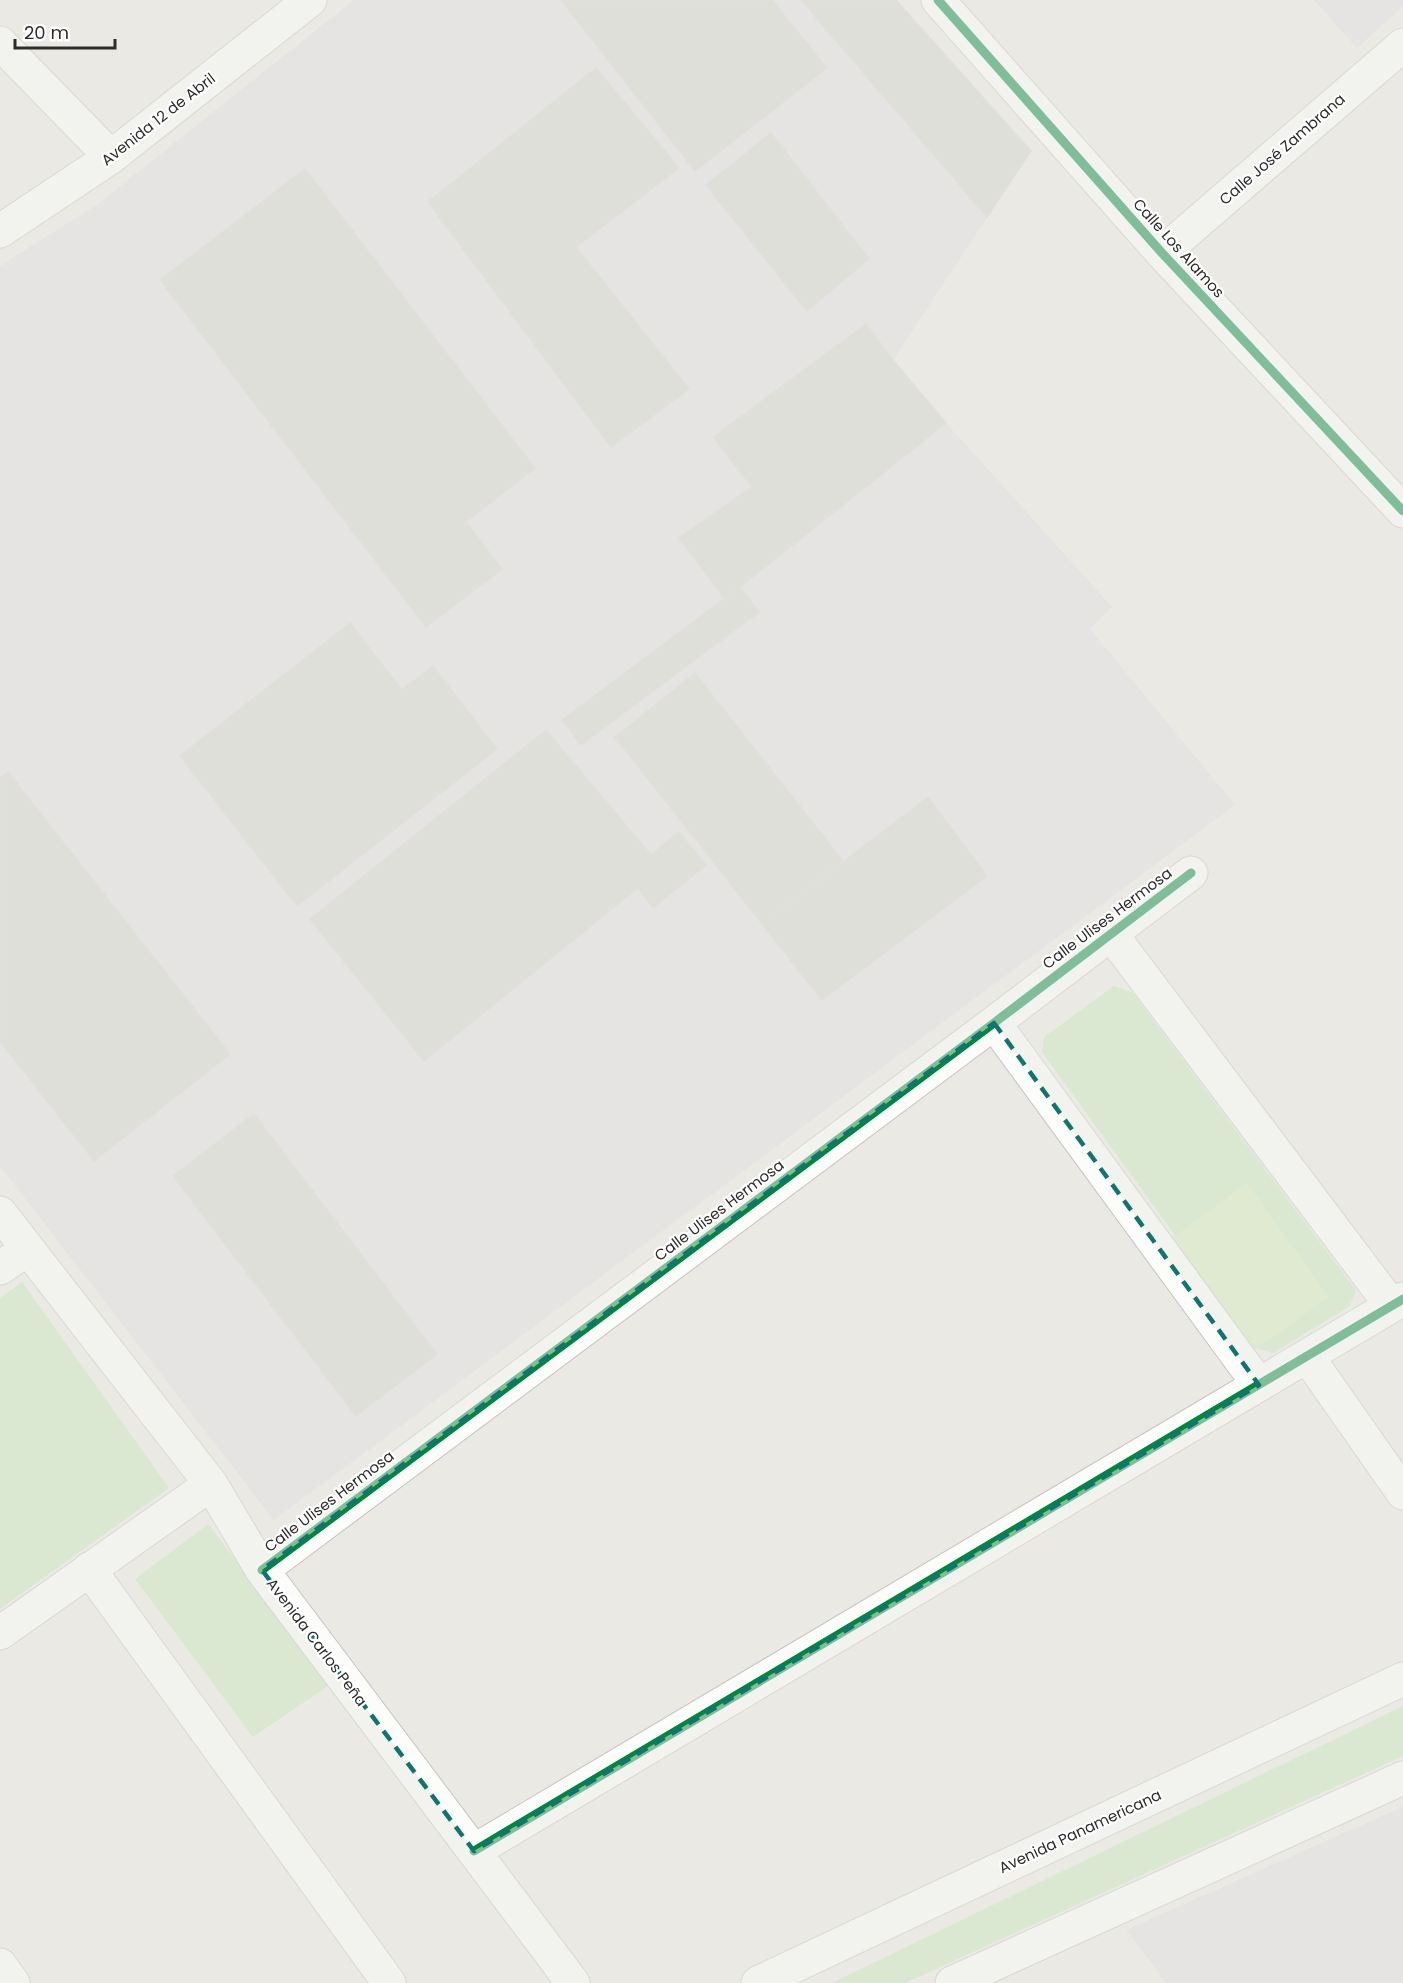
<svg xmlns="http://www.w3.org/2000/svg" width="1403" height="1983" font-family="Poppins,sans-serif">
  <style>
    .industrial { fill: #dfdddf }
    .green { fill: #c8e6bc }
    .pitch { fill: #d2ebba }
    .building { fill: #d3d2ce; stroke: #d5d4d0; stroke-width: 1.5 }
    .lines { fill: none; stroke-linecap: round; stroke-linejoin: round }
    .street-casing { stroke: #c4c4c4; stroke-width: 35 }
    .secondary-casing { stroke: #c4c4c4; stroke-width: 35 }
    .street { stroke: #fcfcfb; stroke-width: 33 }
    .secondary { stroke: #fcfcfb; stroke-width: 33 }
    .cycleway-casing { stroke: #fff; stroke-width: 13 }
    .cycleway { stroke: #00873e; stroke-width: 9 }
    .marked { fill: none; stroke: #0f766e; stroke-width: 4.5; stroke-dasharray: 12 8; stroke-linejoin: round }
    .labels { text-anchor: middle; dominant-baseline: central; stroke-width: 4.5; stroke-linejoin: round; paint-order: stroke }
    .street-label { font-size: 15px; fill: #2d2d2d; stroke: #fff }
  </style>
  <rect width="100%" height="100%" fill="#eae9e4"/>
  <path class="industrial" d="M 354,0 L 896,0 L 1031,151 L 893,360 L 946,423 L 1112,607 L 1090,629 L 1235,805 L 274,1520 L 0,1166 L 0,266 L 98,204 Z
    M 1314,0 L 1403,0 L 1403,6 L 1357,48 Z
    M 1403,1807 L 1403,1983 L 1167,1983 L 1126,1930 Z"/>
  <path class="green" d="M 1114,986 L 1132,992 L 1356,1290 L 1350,1306 L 1273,1353 L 1257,1348 L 1042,1052 L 1044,1037 Z
    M 22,1282 L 169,1488 L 0,1609 L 0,1298 Z
    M 208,1524 L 331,1684 L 253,1737 L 135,1579 Z
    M 1403,1706 L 1403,1756 L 905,1983 L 832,1983 Z"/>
  <path class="pitch" d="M 1247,1183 L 1329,1297 L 1253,1351 L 1172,1238 Z"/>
  <path class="building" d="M 561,0 L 772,0 L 827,68 L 695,171 Z
    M 801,0 L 896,0 L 1031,151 L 987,217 Z
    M 596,68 L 679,168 L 576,247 L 689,389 L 611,447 L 428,202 Z
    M 771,133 L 869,259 L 807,311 L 706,185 Z
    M 305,169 L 535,468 L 466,522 L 502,569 L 426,627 L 160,280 Z
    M 866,324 L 893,360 L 946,423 L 725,599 L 679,538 L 752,487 L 713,437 Z
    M 740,587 L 759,612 L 581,745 L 562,720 Z
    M 350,623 L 402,690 L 433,666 L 497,749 L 297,906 L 180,756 Z
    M 695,673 L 843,861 L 762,924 L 615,737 Z
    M 546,730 L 651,855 L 679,832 L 706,865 L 653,908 L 638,888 L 424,1061 L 310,919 Z
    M 8,772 L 230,1054 L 94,1161 L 0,1041 L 0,778 Z
    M 928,797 L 987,876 L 822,1000 L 762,924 Z
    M 254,1114 L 437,1354 L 356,1416 L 173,1176 Z"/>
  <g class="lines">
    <g class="street-casing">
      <path id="street" d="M 938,0 L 1162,253 L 1403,511
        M 0,43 L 111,157
        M 0,231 L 111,157 L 310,0
        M 1162,253 L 1403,45
        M 1111,934 L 1391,1305
        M 994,1023 L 1259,1385
        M 0,1213 L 211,1484 L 262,1570 L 573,1983
        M 0,1268 L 28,1249
        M 1307,1356 L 1403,1493
        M 89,1569 L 389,1983
        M 262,1570 L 994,1023 L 1191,873
        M 0,1633 L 211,1484
        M 474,1851 L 1403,1299
        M 0,1965 L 13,1983"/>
    </g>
    <g class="secondary-casing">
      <path id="secondary" d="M 758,1983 L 1403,1679
        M 952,1983 L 1403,1778"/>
    </g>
    <use href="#street" class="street"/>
    <use href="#secondary" class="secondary"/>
    <g class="cycleway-casing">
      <path id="cycleway" d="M 938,0 L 1162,253 L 1403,511
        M 262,1570 L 994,1023 L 1191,873
        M 474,1851 L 1403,1299"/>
    </g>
    <use href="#cycleway" class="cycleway"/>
  </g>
  <path d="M0 0H1403V1983H0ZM 994,1023 L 1259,1385 L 474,1851 L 262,1570 Z" fill="#eae9e4" fill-opacity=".55" fill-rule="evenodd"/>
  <path class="marked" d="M 994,1023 L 1259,1385 L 474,1851 L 262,1570 Z"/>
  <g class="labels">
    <g class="street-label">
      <text transform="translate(158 119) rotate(-38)">Avenida 12 de Abril</text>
      <text transform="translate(1282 149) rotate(-41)">Calle José Zambrana</text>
      <text transform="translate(1179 248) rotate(48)">Calle Los Alamos</text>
      <text transform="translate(1107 918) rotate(-37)">Calle Ulises Hermosa</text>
      <text transform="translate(719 1210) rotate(-37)">Calle Ulises Hermosa</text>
      <text transform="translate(329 1501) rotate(-37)">Calle Ulises Hermosa</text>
      <text transform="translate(317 1642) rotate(53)">Avenida Carlos Peña</text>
      <text transform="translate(1080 1831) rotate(-25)">Avenida Panamericana</text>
    </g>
  </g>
  <path d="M15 39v9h100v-9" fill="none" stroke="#2d2d2d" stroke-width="3"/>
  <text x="24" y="39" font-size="18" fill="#2d2d2d" stroke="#ffffff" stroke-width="4.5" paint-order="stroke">20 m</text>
</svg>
